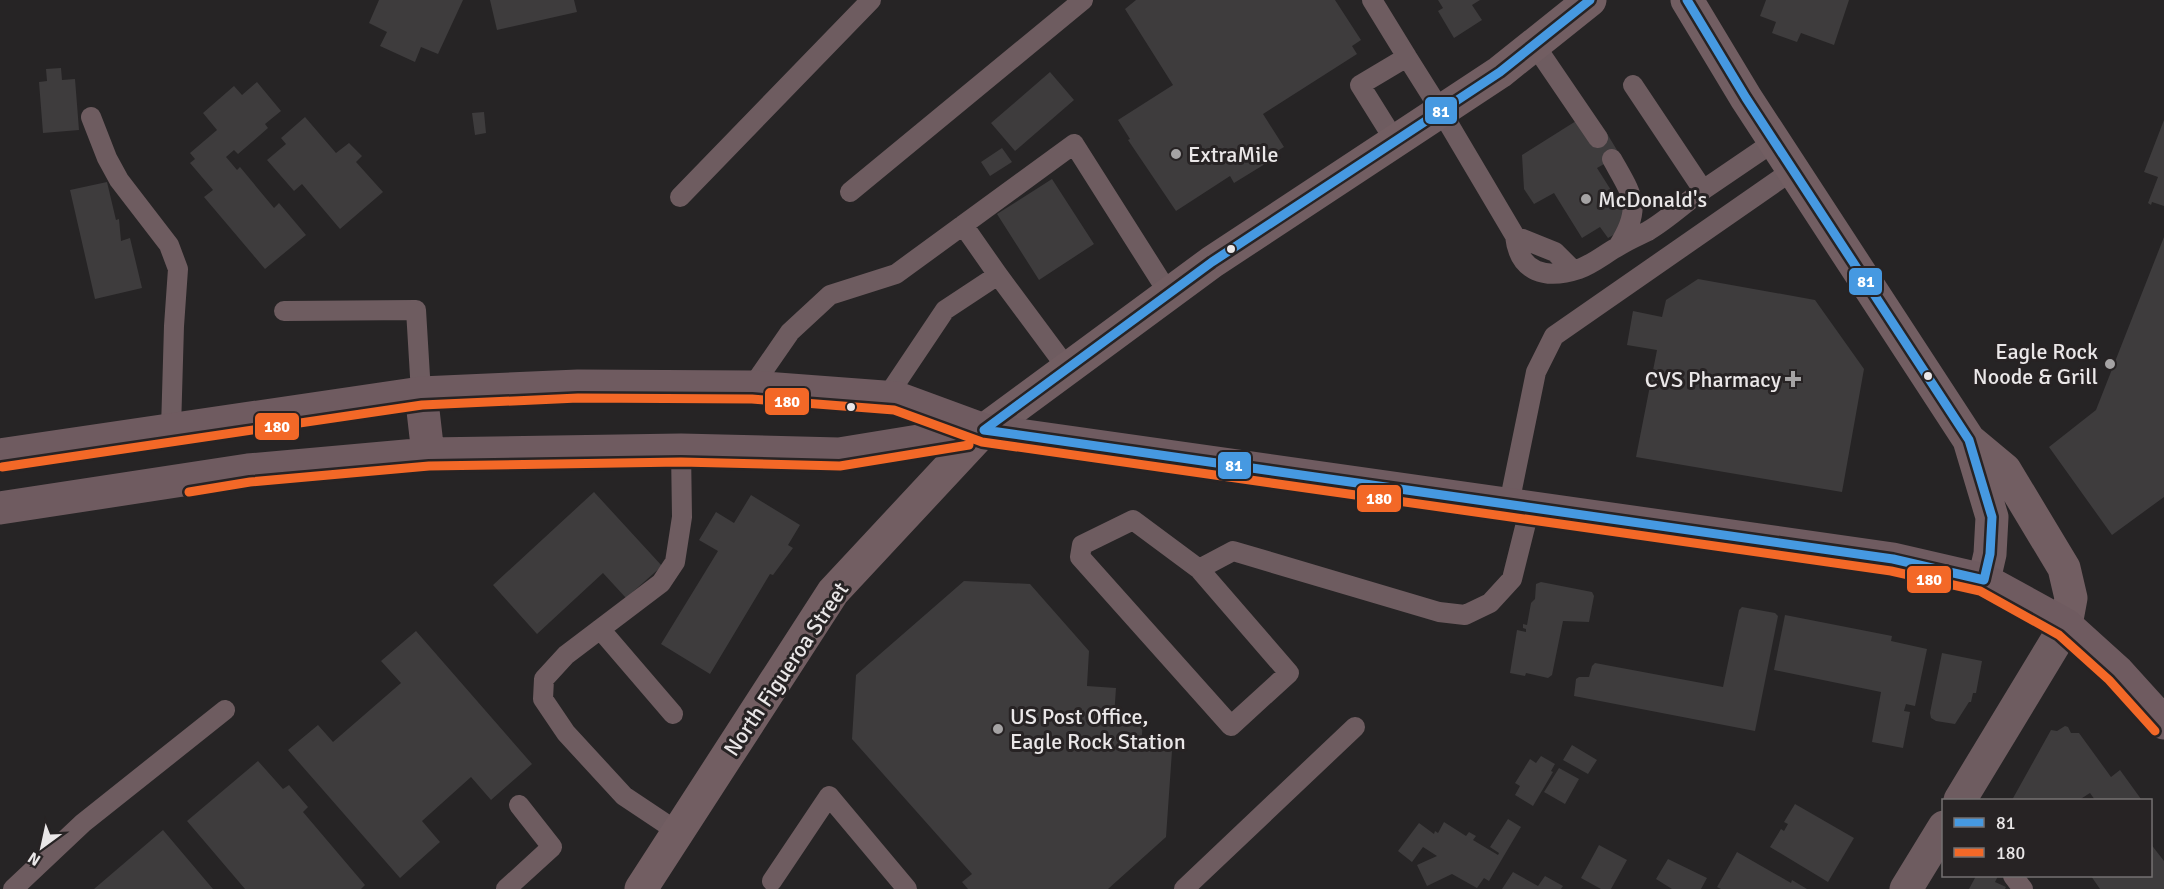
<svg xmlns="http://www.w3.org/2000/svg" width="2164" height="889" font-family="Signika,sans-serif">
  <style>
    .building { fill: #3e3c3d }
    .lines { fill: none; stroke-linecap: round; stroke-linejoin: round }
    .lane { stroke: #6e5c60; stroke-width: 20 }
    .street { stroke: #6e5c60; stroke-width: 33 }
    .secondary { stroke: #725e62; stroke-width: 33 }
    .primary { stroke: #6f5b60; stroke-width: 33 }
    .bus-1-casing { stroke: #272324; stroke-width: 14 }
    .bus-2-casing { stroke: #272324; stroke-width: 14 }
    .bus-1 { stroke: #4699e1; stroke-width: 9 }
    .bus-2 { stroke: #f36827; stroke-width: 9 }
    .poi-dot { fill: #a5a3a4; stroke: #272324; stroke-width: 2 }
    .bus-dot { fill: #eae7e8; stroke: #272324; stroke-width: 2 }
    .labels { text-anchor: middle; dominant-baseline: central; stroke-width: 6; stroke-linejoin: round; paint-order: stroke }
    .poi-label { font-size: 22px; fill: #eae7e8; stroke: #272324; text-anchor: start }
    .street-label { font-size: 22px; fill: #eae7e8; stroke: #272324 }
    .line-badge { stroke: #272324; stroke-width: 2 }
    .badge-label { font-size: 16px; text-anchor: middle; font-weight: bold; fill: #fff }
  </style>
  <rect width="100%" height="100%" fill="#262425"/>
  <path class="building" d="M 379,0 L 463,0 L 438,54 L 421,47 L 415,62 L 380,46 L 387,32 L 369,23 Z
    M 490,0 L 574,0 L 577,12 L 497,30 Z
    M 1136,0 L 1335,0 L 1361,40 L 1352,46 L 1357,54 L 1263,114 L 1284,147 L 1262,160 L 1265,164 L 1234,183 L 1230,176 L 1176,211 L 1128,140 L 1130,139 L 1118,120 L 1173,85 L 1125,9 Z
    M 1438,0 L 1480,0 L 1472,5 L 1482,20 L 1454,38 L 1438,11 L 1443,8 Z
    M 1766,0 L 1849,0 L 1834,45 L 1801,33 L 1797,42 L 1772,33 L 1776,22 L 1760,16 Z
    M 61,68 L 62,80 L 75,79 L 79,130 L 43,133 L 39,82 L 47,81 L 46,69 Z
    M 1050,72 L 1074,100 L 1015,151 L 991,123 Z
    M 257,82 L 281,111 L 265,124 L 268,128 L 238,154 L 234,150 L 226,157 L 237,170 L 240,167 L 274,208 L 279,203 L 306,235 L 265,269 L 204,197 L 213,190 L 190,163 L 195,159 L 190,153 L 217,130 L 203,113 L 234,86 L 242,95 Z
    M 484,112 L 486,133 L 475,135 L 472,113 Z
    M 305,117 L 336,153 L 349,143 L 362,156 L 356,162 L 383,192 L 340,229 L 302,184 L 294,191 L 267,160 L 286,144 L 281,138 Z
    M 2164,120 L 2164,206 L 2152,202 L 2151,205 L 2148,203 L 2158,177 L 2144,172 Z
    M 1576,121 L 1590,143 L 1606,132 L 1620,155 L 1597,168 L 1621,206 L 1628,206 L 1619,232 L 1608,238 L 1600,227 L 1582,238 L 1554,193 L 1534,204 L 1524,189 L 1522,155 Z
    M 1002,148 L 1012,162 L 990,176 L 981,162 Z
    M 1052,179 L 1094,244 L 1039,280 L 997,214 Z
    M 107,182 L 116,220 L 119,219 L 121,241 L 130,238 L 142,288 L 95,299 L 70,190 Z
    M 2164,237 L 2164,497 L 2112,535 L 2049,447 L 2096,410 Z
    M 1698,279 L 1815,300 L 1864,369 L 1842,492 L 1636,457 L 1657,350 L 1627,345 L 1633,311 L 1662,317 L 1666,300 Z
    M 594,492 L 662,566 L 626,598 L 603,573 L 537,634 L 493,585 Z
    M 751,495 L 800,525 L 788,545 L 793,548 L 773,575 L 770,574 L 710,674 L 661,644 L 718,551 L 699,540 L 716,512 L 734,523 Z
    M 964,581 L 1030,584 L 1089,651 L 1087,686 L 1116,688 L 1114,717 L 1143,719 L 1141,749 L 1172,751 L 1166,837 L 1108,889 L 968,889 L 962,882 L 972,874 L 852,739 L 856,675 Z
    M 1541,582 L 1592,592 L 1594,596 L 1589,622 L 1563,621 L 1552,675 L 1548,678 L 1526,673 L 1525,676 L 1510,673 L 1517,630 L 1526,632 L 1526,629 L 1523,628 L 1523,624 L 1527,625 L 1531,603 L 1535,599 L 1536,584 Z
    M 1742,607 L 1775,613 L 1778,616 L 1755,731 L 1574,696 L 1576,679 L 1579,677 L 1589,677 L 1592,666 L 1595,663 L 1723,687 L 1739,610 Z
    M 1785,615 L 1892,636 L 1891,641 L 1927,649 L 1915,706 L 1906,704 L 1904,711 L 1910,712 L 1903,748 L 1872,742 L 1881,692 L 1774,670 Z
    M 416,631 L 532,764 L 491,800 L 471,777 L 422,821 L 440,842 L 400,878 L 288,750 L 318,725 L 333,742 L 401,683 L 381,661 Z
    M 1942,653 L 1982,661 L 1976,693 L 1973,693 L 1971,702 L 1969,702 L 1955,724 L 1936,721 L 1931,718 L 1930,713 Z
    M 2065,726 L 2068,727 L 2071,733 L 2079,733 L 2111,777 L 2120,770 L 2141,799 L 2095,800 L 2090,793 L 2079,800 L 2012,800 L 2051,730 L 2057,731 Z
    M 1572,745 L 1597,760 L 1588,774 L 1563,760 Z
    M 1541,756 L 1555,764 L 1551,771 L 1553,772 L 1533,806 L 1515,795 L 1520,786 L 1515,783 L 1530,759 L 1536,763 Z
    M 258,761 L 283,789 L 289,785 L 308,807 L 303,812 L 365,885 L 361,889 L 245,889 L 187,821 Z
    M 1559,768 L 1579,779 L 1565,804 L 1544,792 Z
    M 1795,804 L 1854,838 L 1828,882 L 1770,847 L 1781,829 L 1784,831 L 1788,824 L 1784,822 Z
    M 1508,819 L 1521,827 L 1489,881 L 1484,878 L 1477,888 L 1452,874 L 1427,886 L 1417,865 L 1437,856 L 1423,847 L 1412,862 L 1398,851 L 1419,823 L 1434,834 L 1435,831 L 1438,833 L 1444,822 L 1466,836 L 1469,832 L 1476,836 L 1473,840 L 1498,855 L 1499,853 L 1490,847 Z
    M 163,830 L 213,889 L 94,889 Z
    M 2150,843 L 2164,861 L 2164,889 L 2100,889 L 2091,876 L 2150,876 Z
    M 1599,845 L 1627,860 L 1611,889 L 1601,889 L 1581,878 Z
    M 1737,852 L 1791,883 L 1792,880 L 1807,889 L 1721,889 L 1717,887 Z
    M 1668,859 L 1707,878 L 1701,889 L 1672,889 L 1656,879 Z
    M 1513,872 L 1538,886 L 1545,876 L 1563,886 L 1561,889 L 1502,889 Z
    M 1976,876 L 1998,876 L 1995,882 L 2006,887 L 2005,889 L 1969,889 Z"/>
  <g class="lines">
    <path class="lane" d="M 1372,0 L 1407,57
      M 1534,44 L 1598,138
      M 1633,85 L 1703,190 L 1775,141
      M 91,117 L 107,158 L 119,180 L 169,245 L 178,269 L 174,326 L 171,429
      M 1395,141 L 1360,85 L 1407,57 L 1441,111 L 1515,236 C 1519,273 1546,280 1579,269 C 1593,264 1606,253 1619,246 C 1628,240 1638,236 1648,231 C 1667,220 1685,203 1703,190
      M 1612,159 C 1632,195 1643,206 1619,245
      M 850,192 L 1083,0
      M 680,197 L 871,0
      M 1515,236 L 1555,252 L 1573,270
      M 998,275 L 1067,368
      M 284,311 L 416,310 L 421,393
      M 752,387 L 790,332 L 830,295 L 896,274 L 1074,144 L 1169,294
      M 886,398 L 945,310 L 998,275 L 963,225
      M 1509,504 L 1536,372 L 1554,336 L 1793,170
      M 1133,520 L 1199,569 L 1289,673 L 1231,726 L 1080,557 L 1082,545 Z
      M 1199,569 L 1233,551 L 1439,612 L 1465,615 L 1490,603 L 1512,579 L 1530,507
      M 600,629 L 673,714
      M 678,832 L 624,796 L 566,733 L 543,699 L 544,679 L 566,655 L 661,583 L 675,562 L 682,517 L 681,450
      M 2013,876 L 2023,889
      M 772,881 L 829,796 L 907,889
      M 13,889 L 83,823 L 225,710
      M 506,889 L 552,847 L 519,805
      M 1184,889 L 1355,727"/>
    <path class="street" d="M 1960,800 L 2066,625
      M 1906,889 L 1944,827"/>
    <path class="secondary" d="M 1687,0 L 1746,98 L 1969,440 L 2005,470 L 2064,568 L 2071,598 L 2066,625
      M 1969,440 L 1992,517 L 1990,554 L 1984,580
      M 641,889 L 833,592 L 984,430 L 1212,262 L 1500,72 L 1590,0"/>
    <path class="primary" d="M 421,393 L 428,454
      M 0,455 L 421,393 L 578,386 L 752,387 L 897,398 L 984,430 L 1893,559 L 1984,580 L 2066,625 L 2118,672 L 2164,723
      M 0,508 L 248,470 L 428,454 L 681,450 L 839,454 L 980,431"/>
    <g class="bus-1-casing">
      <path id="bus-1" d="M 1687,0 L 1746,98 L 1969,440 L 1992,517 L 1990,554 L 1984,580
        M 984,430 L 1893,559 L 1984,580
        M 984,430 L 1212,262 L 1500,72 L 1590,0"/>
    </g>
    <g class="bus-2-casing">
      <path id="bus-2" d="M 2,467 L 422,405 L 578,398 L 752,399 L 894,410 L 982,442 L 1891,571 L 1980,591 L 2059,635 L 2109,680 L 2155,731
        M 189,492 L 250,482 L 429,466 L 681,462 L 840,466 L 969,445"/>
    </g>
    <use href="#bus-1" class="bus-1"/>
    <use href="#bus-2" class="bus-2"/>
  </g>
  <g class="poi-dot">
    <circle cx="1176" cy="154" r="6"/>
    <circle cx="1586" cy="199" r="6"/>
    <circle cx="2110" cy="364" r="6"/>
    <path d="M1790 370h6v6h6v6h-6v6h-6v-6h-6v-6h6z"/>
    <circle cx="998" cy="729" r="6"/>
  </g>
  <g class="bus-dot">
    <circle cx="1231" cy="249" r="5"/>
    <circle cx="1928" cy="376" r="5"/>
    <circle cx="851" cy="407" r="5"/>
  </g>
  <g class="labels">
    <g class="poi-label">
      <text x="1188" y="154">ExtraMile</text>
      <text x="1598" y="199">McDonald's</text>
      <text x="2098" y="351" text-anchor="end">Eagle Rock<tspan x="2098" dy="25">Noode &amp; Grill</tspan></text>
      <text x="1781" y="379" text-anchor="end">CVS Pharmacy</text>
      <text x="1010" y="716">US Post Office,<tspan x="1010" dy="25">Eagle Rock Station</tspan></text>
    </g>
    <g class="street-label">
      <text transform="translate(786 669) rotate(-56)">North Figueroa Street</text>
    </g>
  </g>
  <g class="line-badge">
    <rect x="1424" y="96" width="34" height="29" rx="6" fill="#4699e1"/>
    <rect x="1848" y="267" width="35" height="29" rx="6" fill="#4699e1"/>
    <rect x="764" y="387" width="46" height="29" rx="6" fill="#f36827"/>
    <rect x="254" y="412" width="46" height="29" rx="6" fill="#f36827"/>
    <rect x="1217" y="451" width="35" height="29" rx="6" fill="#4699e1"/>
    <rect x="1356" y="484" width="46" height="29" rx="6" fill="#f36827"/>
    <rect x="1906" y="565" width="46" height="29" rx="6" fill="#f36827"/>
  </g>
  <g class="badge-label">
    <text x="1441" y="117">81</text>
    <text x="1866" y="287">81</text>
    <text x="787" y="407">180</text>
    <text x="277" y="432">180</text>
    <text x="1234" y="471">81</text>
    <text x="1379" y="504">180</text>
    <text x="1929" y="585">180</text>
  </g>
  <rect x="1942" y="799" width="210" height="78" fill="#272324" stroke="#757172" stroke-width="1.5"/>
  <rect x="1954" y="818" width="30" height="9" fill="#4699e1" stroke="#757172" stroke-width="1.5"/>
  <text x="1996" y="829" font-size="18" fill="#eae7e8">81</text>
  <rect x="1954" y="848" width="30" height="9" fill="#f36827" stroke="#757172" stroke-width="1.5"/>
  <text x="1996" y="859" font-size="18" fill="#eae7e8">180</text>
  <g transform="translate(42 847) rotate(213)" stroke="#272324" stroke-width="4.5" paint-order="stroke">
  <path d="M0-4.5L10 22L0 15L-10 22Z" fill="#eae7e8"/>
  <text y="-9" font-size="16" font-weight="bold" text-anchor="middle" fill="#eae7e8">N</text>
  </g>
</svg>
